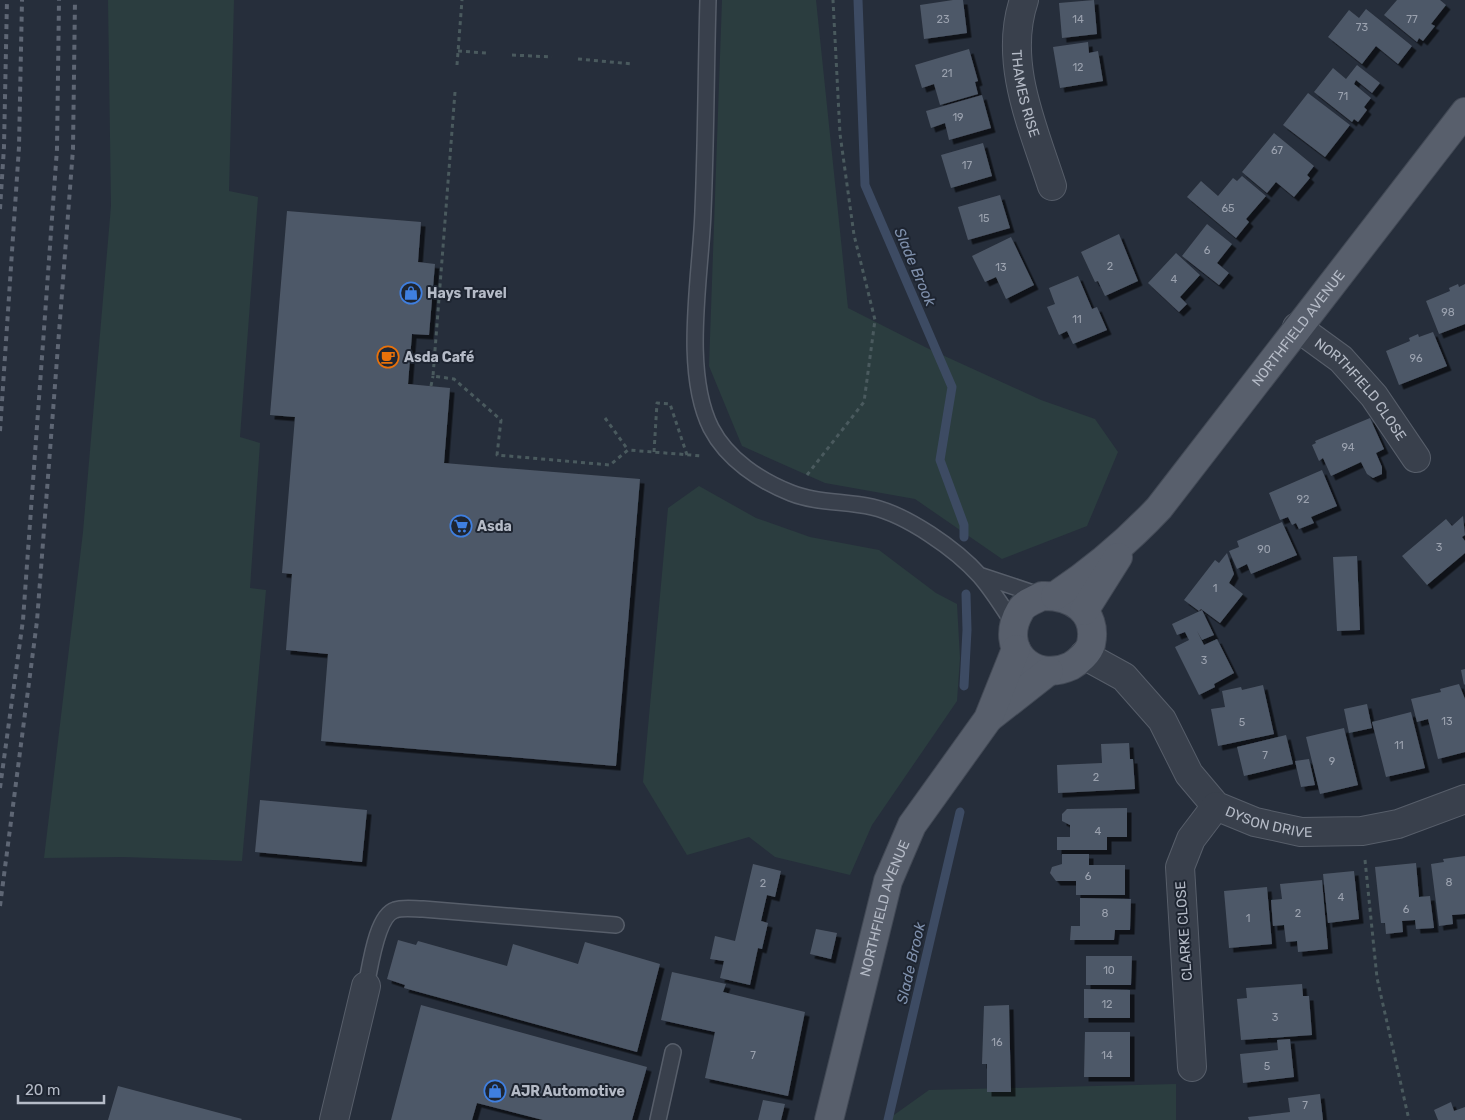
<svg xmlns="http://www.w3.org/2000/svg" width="1465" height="1120" font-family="Rubik,sans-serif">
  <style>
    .green { fill: #2b3d3f }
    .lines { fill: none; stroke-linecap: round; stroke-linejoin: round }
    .stream { stroke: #3d4b63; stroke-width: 9 }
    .building { fill: #4e5867; filter: url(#shadow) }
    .service-casing { stroke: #575e6a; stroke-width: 18 }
    .minor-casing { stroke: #575e6a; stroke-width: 30 }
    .primary-casing { stroke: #424955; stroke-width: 30 }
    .path { stroke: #4a5a5e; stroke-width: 3; stroke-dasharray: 4 4; stroke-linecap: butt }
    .service { stroke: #39404c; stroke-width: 15 }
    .minor { stroke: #39404c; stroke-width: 28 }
    .primary { stroke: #585f6c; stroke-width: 28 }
    .rail { stroke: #5e6674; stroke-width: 4; stroke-dasharray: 5 5; stroke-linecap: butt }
    .labels { text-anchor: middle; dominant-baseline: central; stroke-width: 4; stroke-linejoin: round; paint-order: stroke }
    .number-label { font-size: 11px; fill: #9ba2af }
    .street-label { font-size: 14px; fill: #b5bbc7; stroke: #1e2531 }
    .poi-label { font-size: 14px; font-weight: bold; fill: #b5bbc7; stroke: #1e2531; text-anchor: start }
    .water-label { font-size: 15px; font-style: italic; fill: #7f90ac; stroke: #1e2531 }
  </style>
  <defs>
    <filter id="shadow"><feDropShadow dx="4.5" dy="4.5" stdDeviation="0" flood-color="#0009"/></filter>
  </defs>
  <rect width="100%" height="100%" fill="#262e3b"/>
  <path class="green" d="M 108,0 L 234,0 L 229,191 L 258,197 L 240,437 L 260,443 L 250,588 L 266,590 L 242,861 L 123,857 L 44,858 L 83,532 L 111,206 Z
    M 722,0 L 816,0 L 848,308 L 927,348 L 1041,400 L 1095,419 L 1118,452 L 1087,526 L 1002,559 L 915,499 L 825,483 L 742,446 L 709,366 Z
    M 699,486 L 756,518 L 810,537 L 879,550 L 936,593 L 957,604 L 960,658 L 957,701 L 872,825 L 850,875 L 775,857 L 749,837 L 687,855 L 643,782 L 668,508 Z
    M 1176,1084 L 1176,1120 L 887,1120 L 929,1090 Z"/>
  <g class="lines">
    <path class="stream" d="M 858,0 L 865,185 L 952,387 L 940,460 L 964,525 L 964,537
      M 964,686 L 967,630 L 966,594
      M 888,1120 L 960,812"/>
  </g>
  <path class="building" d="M 953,0 L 963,0 L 967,33 L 924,39 L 920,5 Z
    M 1094,0 L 1097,34 L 1062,38 L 1059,3 Z
    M 1397,0 L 1440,0 L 1446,5 L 1431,24 L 1435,26 L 1423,41 L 1419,38 L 1417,42 L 1384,15 Z
    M 1366,9 L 1412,46 L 1398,64 L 1376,46 L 1362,64 L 1328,37 L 1349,10 L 1359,18 Z
    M 1088,42 L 1089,53 L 1098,51 L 1103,81 L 1060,88 L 1053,47 Z
    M 969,49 L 978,81 L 975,82 L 978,94 L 940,105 L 934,84 L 922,88 L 915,65 Z
    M 1357,65 L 1380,83 L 1372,93 L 1356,80 L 1354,84 L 1371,98 L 1364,107 L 1367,110 L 1358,122 L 1354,119 L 1352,122 L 1314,92 L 1333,68 L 1346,79 Z
    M 1308,93 L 1350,125 L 1325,157 L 1283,125 Z
    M 982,95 L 991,128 L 949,140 L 945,123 L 931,128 L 926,111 Z
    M 1274,133 L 1314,166 L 1307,175 L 1310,178 L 1294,197 L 1276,182 L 1267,193 L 1242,172 Z
    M 983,143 L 992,176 L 951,188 L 941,155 Z
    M 1242,176 L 1266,196 L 1246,219 L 1249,222 L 1236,238 L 1187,197 L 1201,181 L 1218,196 L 1233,178 L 1237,181 Z
    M 1000,195 L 1010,228 L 968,240 L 958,207 Z
    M 287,211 L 421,222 L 418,262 L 435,264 L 429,335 L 412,334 L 408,384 L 450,388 L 444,463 L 640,479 L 616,766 L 321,741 L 328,654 L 286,650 L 292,574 L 282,573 L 295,417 L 270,415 Z
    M 1207,224 L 1232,244 L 1217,263 L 1229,273 L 1219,285 L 1182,256 Z
    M 1119,234 L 1138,281 L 1105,296 L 1098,281 L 1095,282 L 1081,252 Z
    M 1011,237 L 1034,285 L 1006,299 L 996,277 L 985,282 L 972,256 Z
    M 1176,253 L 1200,275 L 1180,297 L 1187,304 L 1179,312 L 1148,283 Z
    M 1078,276 L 1092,309 L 1097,307 L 1107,330 L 1073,344 L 1067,331 L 1059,335 L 1047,307 L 1055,304 L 1049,288 Z
    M 1458,284 L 1459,287 L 1465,284 L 1465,324 L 1439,334 L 1426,301 L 1450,291 L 1449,288 Z
    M 1433,332 L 1447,366 L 1399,385 L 1386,351 L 1410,341 L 1409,338 L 1418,334 L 1419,337 Z
    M 1370,418 L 1384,449 L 1376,453 L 1382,467 L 1382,474 L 1373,478 L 1367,474 L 1361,462 L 1331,476 L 1323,458 L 1319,461 L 1312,445 L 1316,443 L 1315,441 Z
    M 1322,470 L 1337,506 L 1311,517 L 1314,523 L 1299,529 L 1296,523 L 1292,525 L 1288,517 L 1280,520 L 1269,493 Z
    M 1463,516 L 1465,535 L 1462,537 L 1465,541 L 1465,553 L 1427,585 L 1402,556 L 1446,519 L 1452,526 Z
    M 1282,522 L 1297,555 L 1251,574 L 1247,564 L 1237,569 L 1229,551 L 1239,547 L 1237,541 Z
    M 1227,553 L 1234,574 L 1229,583 L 1243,594 L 1220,623 L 1201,609 L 1199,611 L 1184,600 L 1215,560 L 1219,563 Z
    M 1357,556 L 1360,630 L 1337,631 L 1333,557 Z
    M 1202,610 L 1214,635 L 1202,640 L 1197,631 L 1204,645 L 1217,639 L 1234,673 L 1214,684 L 1215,687 L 1199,695 L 1175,647 L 1189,640 L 1185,632 L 1177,635 L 1172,624 Z
    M 1465,669 L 1465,684 L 1464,685 L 1461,670 Z
    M 1459,684 L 1465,699 L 1465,752 L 1438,759 L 1428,719 L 1417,722 L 1411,699 L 1441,692 L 1440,689 Z
    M 1263,685 L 1274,734 L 1218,746 L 1211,709 L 1225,707 L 1222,691 L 1241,687 L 1242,690 Z
    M 1367,704 L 1372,728 L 1349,733 L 1344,709 Z
    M 1411,712 L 1425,768 L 1386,777 L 1372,722 Z
    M 1344,728 L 1358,785 L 1320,794 L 1306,737 Z
    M 1286,735 L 1293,764 L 1244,776 L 1237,747 Z
    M 1129,743 L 1130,759 L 1133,759 L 1135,789 L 1058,793 L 1057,765 L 1102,763 L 1101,744 Z
    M 1309,759 L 1315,785 L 1301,787 L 1295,761 Z
    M 260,800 L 367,810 L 362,862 L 255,852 Z
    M 1127,808 L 1127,837 L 1107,837 L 1107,850 L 1057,850 L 1057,837 L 1070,837 L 1070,825 L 1062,821 L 1062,814 L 1067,809 Z
    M 1062,854 L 1089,854 L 1089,865 L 1125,865 L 1125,895 L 1076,895 L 1076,881 L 1056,881 L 1050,873 L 1052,867 L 1062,864 Z
    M 1465,856 L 1465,914 L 1452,915 L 1453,924 L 1439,926 L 1431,864 L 1444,862 L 1443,859 Z
    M 1416,863 L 1419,897 L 1430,896 L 1434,928 L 1416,929 L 1415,920 L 1402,921 L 1403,932 L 1386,934 L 1385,923 L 1381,923 L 1375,867 Z
    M 753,864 L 781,871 L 775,897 L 767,895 L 761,921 L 768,923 L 762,949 L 758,948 L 750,985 L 720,978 L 724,961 L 710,959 L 715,936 L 735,941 Z
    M 1354,871 L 1359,919 L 1328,923 L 1323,874 Z
    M 1322,880 L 1328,949 L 1298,952 L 1297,941 L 1286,942 L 1284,925 L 1273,926 L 1271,900 L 1282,899 L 1280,884 Z
    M 1267,887 L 1272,944 L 1229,948 L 1224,891 Z
    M 1080,898 L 1131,899 L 1130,930 L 1115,930 L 1114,940 L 1070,940 L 1071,926 L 1080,926 Z
    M 816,929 L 837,933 L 831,959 L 810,954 Z
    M 398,940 L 416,945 L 418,941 L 507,966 L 513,944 L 578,964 L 585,942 L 660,964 L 637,1052 L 404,988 L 405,985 L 387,979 Z
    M 1086,956 L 1132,956 L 1131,985 L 1086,985 Z
    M 672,972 L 726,984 L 723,992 L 805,1012 L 788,1096 L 705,1078 L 715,1032 L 661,1020 Z
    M 1302,984 L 1303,996 L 1309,996 L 1312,1035 L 1241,1040 L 1237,999 L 1247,998 L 1246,988 Z
    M 1084,989 L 1130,990 L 1130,1018 L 1084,1018 Z
    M 421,1005 L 647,1067 L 632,1120 L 543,1120 L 477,1103 L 472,1120 L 391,1120 Z
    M 1009,1005 L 1011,1092 L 987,1092 L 987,1064 L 982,1064 L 984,1006 Z
    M 1085,1032 L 1130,1032 L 1130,1077 L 1084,1077 Z
    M 1290,1039 L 1294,1077 L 1243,1083 L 1240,1054 L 1278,1050 L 1277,1040 Z
    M 118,1086 L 242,1119 L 241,1120 L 108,1120 Z
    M 1320,1094 L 1323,1120 L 1249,1120 L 1248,1117 L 1290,1112 L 1288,1098 Z
    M 763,1100 L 785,1104 L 781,1120 L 758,1120 Z
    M 1451,1102 L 1454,1111 L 1465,1107 L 1465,1120 L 1438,1120 L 1434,1110 Z"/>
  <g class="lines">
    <g class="service-casing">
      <path id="service" d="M 708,0 C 706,70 706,141 703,211 C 701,275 682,370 711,428 C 727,459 760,481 791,493 C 816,503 846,501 872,507 C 907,515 956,549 980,576 C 993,591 1004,609 1015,626
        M 979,575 L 1042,596
        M 366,986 C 370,969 376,916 395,910 C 403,907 415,909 423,909 L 616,925
        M 658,1120 L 673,1052"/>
    </g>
    <g class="minor-casing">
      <g id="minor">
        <path id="s1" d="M 1024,0 C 1003,62 1033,127 1052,186"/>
        <path id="s2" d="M 1297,327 L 1341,359 L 1374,396 L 1416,458"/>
        <path id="s3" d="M 1084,655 L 1124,677 L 1162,720 L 1189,774 L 1216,806 L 1255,822 L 1301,832 L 1362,831 L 1398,824 L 1465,799"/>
        <path d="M 1192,1067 L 1180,867 L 1191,839 L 1216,806"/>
        <path d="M 334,1120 L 366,986"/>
      </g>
    </g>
    <g class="primary-casing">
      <g id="primary">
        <path d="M 1042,596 C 1071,595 1098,611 1091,644 C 1089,652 1078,662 1071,666 C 1032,684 998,648 1020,611 C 1024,603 1035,600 1042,596 Z"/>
        <path id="s4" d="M 1055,596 C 1094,570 1127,542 1159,508 L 1465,112"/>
        <path d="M 1084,611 L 1118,557"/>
        <path d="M 989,718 L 1049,671"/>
        <path id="s5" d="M 829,1120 L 888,881 L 912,825 L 988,719 L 1016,649"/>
      </g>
    </g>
    <path class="path" d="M 458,51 L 486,53
      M 512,55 L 552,57
      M 578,59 L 633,64
      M 457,65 L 462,0
      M 455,92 L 433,376 L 454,379 L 501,420 L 497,455 L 610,465 L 628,450 L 703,456
      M 431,386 L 433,376
      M 605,418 L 628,450
      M 654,452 L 657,403 L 670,404 L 687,455
      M 807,475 L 864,402 L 875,320 L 854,235 L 840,134 L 833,0
      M 1365,860 L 1377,978 L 1409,1120"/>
    <use href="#service" class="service"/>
    <use href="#minor" class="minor"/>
    <use href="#primary" class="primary"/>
    <path class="rail" d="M 0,209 L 4,147 L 7,0
      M 0,431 L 19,147 L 22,0
      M 0,788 L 23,620 L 57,149 L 59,0
      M 0,906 L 37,621 L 73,149 L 75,0"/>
  </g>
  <defs>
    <g id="shop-ring" transform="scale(1.125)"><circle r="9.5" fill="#1e2531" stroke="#3f7fe0" stroke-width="1.5"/><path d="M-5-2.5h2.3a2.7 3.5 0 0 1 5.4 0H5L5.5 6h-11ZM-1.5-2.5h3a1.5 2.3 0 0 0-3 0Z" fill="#3f7fe0"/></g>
    <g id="cafe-ring" transform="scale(1.125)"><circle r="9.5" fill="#1e2531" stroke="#e8710a" stroke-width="1.5"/><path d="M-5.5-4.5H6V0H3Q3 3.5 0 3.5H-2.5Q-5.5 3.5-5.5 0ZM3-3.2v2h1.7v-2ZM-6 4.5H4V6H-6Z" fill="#e8710a"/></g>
    <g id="supermarket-ring" transform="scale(1.125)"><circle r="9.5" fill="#1e2531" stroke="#3f7fe0" stroke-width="1.5"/><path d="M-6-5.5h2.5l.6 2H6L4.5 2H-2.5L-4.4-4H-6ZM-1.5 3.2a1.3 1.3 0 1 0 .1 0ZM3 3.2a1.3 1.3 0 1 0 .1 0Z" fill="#3f7fe0"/></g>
  </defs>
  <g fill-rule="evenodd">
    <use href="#shop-ring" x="411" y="293"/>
    <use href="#cafe-ring" x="388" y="357"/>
    <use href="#supermarket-ring" x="461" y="526"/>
    <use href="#shop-ring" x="495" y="1091"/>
  </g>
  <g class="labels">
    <g class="number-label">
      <text x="943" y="19">23</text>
      <text x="1078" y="19">14</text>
      <text x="1412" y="19">77</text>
      <text x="1362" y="27">73</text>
      <text x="1078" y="67">12</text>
      <text x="947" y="73">21</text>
      <text x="1343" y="96">71</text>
      <text x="958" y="117">19</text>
      <text x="1277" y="150">67</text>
      <text x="967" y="165">17</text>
      <text x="1228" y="208">65</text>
      <text x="984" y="218">15</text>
      <text x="1207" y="250">6</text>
      <text x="1110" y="266">2</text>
      <text x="1001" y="267">13</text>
      <text x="1174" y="279">4</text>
      <text x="1448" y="312">98</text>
      <text x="1077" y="319">11</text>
      <text x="1416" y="358">96</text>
      <text x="1348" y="447">94</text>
      <text x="1303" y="499">92</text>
      <text x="1439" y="547">3</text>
      <text x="1264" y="549">90</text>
      <text x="1215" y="588">1</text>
      <text x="1204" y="660">3</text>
      <text x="1447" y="721">13</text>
      <text x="1242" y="722">5</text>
      <text x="1399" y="745">11</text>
      <text x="1265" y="755">7</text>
      <text x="1332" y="761">9</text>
      <text x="1096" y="777">2</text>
      <text x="1098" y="831">4</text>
      <text x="1088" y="876">6</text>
      <text x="1449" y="882">8</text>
      <text x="763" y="883">2</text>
      <text x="1341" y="897">4</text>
      <text x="1406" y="909">6</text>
      <text x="1105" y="913">8</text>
      <text x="1298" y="913">2</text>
      <text x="1248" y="918">1</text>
      <text x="1109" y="970">10</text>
      <text x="1107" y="1004">12</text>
      <text x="1275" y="1017">3</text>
      <text x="997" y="1042">16</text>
      <text x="753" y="1055">7</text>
      <text x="1107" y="1055">14</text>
      <text x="1267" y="1066">5</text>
      <text x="1305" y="1105">7</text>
    </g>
    <g class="street-label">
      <text stroke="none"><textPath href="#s1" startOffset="95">THAMES RISE</textPath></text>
      <text stroke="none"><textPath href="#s4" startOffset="364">NORTHFIELD AVENUE</textPath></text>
      <text stroke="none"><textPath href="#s2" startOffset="90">NORTHFIELD CLOSE</textPath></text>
      <text stroke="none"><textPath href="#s3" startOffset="261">DYSON DRIVE</textPath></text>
      <text stroke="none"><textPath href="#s5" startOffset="219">NORTHFIELD AVENUE</textPath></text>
      <text transform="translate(1184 931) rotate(-94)">CLARKE CLOSE</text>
    </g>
    <g class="poi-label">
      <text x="427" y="293">Hays Travel</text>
      <text x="404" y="357">Asda Café</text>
      <text x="477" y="526">Asda</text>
      <text x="511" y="1091">AJR Automotive</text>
    </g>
    <g class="water-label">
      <text transform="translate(915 267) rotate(67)">Slade Brook</text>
      <text transform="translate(911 963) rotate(-77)">Slade Brook</text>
    </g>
  </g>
  <path d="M18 1095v8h86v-8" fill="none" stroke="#b5bbc7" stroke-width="2.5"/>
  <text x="25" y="1095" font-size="15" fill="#b5bbc7" stroke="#1e2531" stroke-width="4" paint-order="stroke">20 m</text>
</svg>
